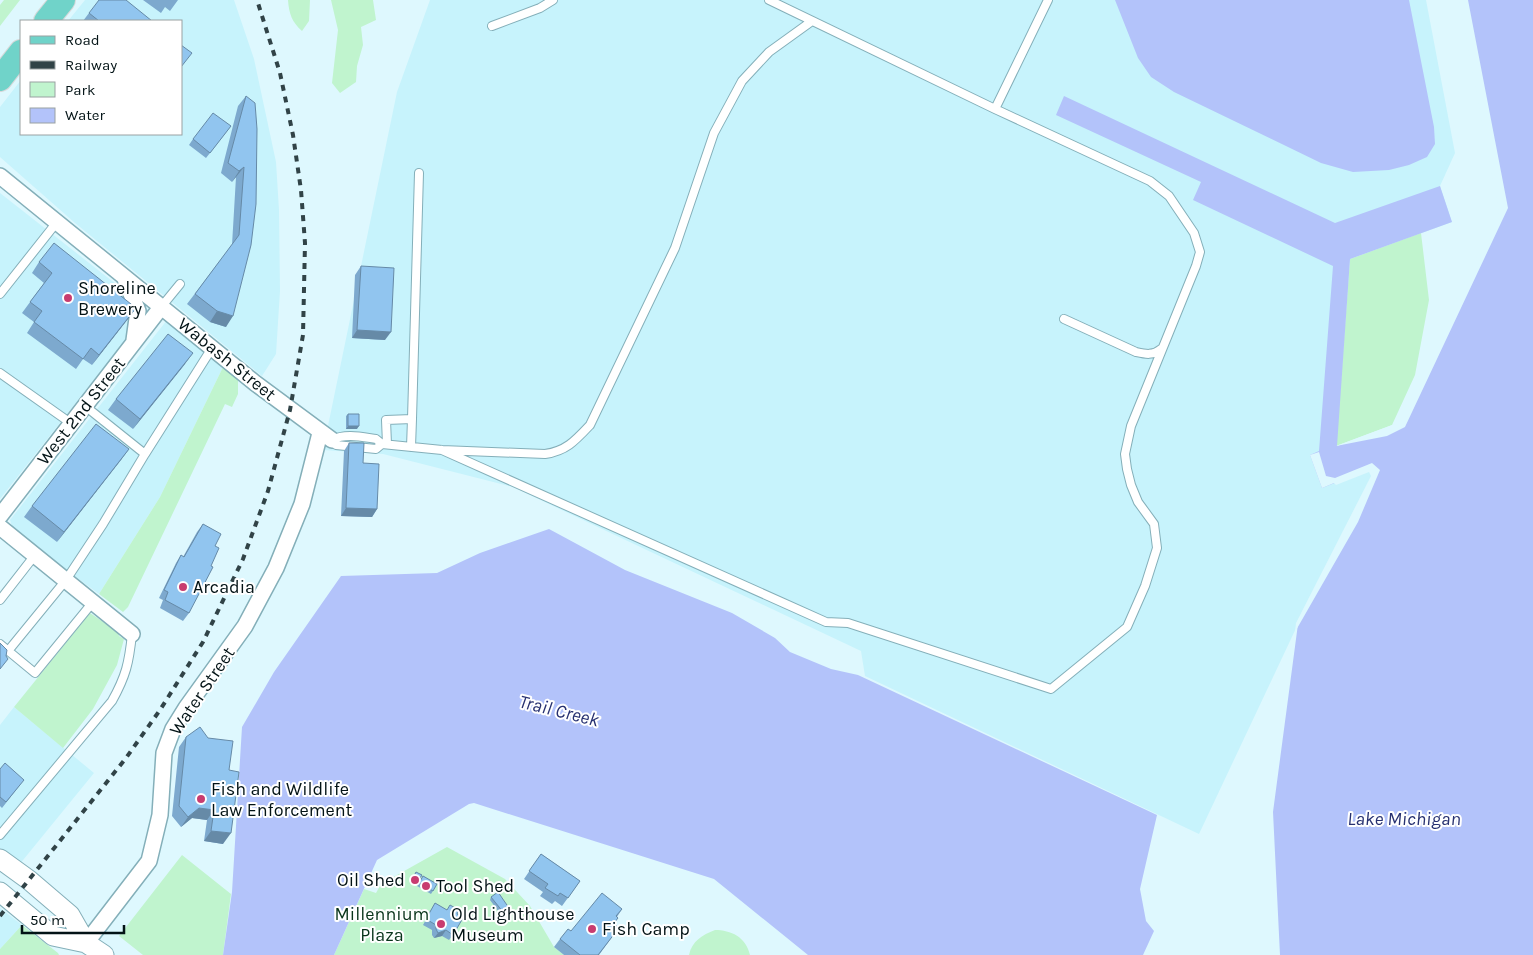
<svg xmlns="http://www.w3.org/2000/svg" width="1533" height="955" font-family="Karla,sans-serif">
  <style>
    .built { fill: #c7f3fc }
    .green { fill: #c0f4ce }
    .water { fill: #b3c3fa }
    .pier { fill: #def8fe }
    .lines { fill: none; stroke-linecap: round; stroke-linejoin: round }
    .service-casing { stroke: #84afb9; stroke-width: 10 }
    .minor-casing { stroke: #84afb9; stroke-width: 18 }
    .tertiary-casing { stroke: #84afb9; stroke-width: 21 }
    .primary-casing { stroke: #d7d9da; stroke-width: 26 }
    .service { stroke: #fff; stroke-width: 8 }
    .minor { stroke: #fff; stroke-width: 15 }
    .tertiary { stroke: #fff; stroke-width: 19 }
    .primary { stroke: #70d3c9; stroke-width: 24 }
    .rail { stroke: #314347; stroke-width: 4; stroke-dasharray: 6 6; stroke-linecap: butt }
    .wall { fill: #7da9ce }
    .shaded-wall { fill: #668aa7 }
    .building { fill: #91c5ef; stroke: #668aa7 }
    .poi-dot { fill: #c83c70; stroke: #fff; stroke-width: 2 }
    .labels { text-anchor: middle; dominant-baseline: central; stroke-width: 4; stroke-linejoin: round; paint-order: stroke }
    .poi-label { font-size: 18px; fill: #031316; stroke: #fff; text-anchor: start }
    .street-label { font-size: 18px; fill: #031316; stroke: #fff }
    .park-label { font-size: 18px; fill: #08341a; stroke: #fff }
    .water-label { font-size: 19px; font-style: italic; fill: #273171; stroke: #fff }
  </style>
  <rect width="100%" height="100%" fill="#def8fe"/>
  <path class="built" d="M 85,0 L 234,0 L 254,59 L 276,162 L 279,210 L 280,291 L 276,354 L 262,376 L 75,223 L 0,157 L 0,107 L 21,80 L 21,134 L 181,134 L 181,21 L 68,21 Z
    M 430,0 L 1426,0 L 1455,153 L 1440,186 L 1452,222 L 1350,259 L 1336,446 L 1310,455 L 1371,469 L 1374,476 L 1298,624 L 1199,834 L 865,676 L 861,651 L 513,487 L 383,454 L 323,450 L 397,92 Z
    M 0,193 L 149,310 L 0,499 Z
    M 167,320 L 224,365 L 160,497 L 99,594 L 24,539 L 13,529 L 10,520 Z
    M 14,707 L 94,773 L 19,865 L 0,849 L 0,725 Z
    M 0,908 L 22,925 L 0,949 Z"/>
  <path class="green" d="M 4,0 L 20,0 L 0,26 L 0,5 Z
    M 288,0 L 310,0 L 309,21 L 302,31 C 292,22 289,14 288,0 Z
    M 331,0 L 373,0 L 376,20 L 361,27 L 363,45 L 357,66 L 356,82 L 340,93 L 332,83 L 338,30 Z
    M 1421,233 L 1429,300 L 1415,375 L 1392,425 L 1336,446 L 1350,259 Z
    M 224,365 L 238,378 L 238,394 L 232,407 L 225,404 L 128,607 L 123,612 L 99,594 L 160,497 Z
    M 90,613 L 118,632 L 119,636 L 124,639 L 117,665 L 93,709 L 63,748 L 14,707 Z
    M 447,847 L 505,879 L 530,906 L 554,947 L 564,955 L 334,955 L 364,889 L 376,893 L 381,884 Z
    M 182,855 L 231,894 L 223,955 L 143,955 L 119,936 Z
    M 22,925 L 58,953 L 59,955 L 0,955 L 0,949 Z
    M 715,930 C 731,930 746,937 750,955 L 689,955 C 692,941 702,935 715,930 Z"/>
  <path class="water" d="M 1115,0 L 1409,0 L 1434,127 L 1435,144 L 1427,157 L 1409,165 L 1389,170 L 1353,172 L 1321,163 L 1174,92 L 1151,77 L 1138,58 Z
    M 1461,0 L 1533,0 L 1533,955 L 1280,955 L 1273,812 L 1298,624 L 1374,476 L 1370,469 L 1322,488 L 1310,455 L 1319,451 L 1333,266 L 1193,200 L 1201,182 L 1056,115 L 1064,96 L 1335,223 L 1440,186 L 1452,222 L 1350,259 L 1337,446 L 1397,426 L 1501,212 Z
    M 549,529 L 625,570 L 732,613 L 775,638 L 790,652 L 831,669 L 858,675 L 1157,815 L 1140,889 L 1146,921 L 1154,931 L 1143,955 L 808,955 L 714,879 L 474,803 L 469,804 L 377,860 L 334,955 L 223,955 L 232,892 L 242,727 L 274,672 L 341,576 L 437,573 L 480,553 Z"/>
  <path class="pier" d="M 1459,0 L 1468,0 L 1508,208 L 1405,427 L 1387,436 L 1336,446 L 1395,424 L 1499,212 Z
    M 1319,452 L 1326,476 L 1335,478 L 1372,463 L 1380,470 L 1358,522 L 1295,632 L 1296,623 L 1371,476 L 1369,472 L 1336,485 L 1334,483 L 1322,488 L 1310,455 Z"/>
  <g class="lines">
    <g class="service-casing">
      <path id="service" d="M 492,26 L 540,8 L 553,0
        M 995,109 L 1048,0
        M 0,294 L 57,222
        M 162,306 L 180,284
        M 1064,319 L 1136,352 C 1145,354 1153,356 1161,349
        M 0,373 L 72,424
        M 382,444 L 376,449 L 336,445 L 332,440 C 345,433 362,437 376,439 L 382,444 L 442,450 L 545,454 C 566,451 575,441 590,425 L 675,248 L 714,133 L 742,81 L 769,52 L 812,21
        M 387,444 L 386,420 L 412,419 L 419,173
        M 411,447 L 412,419
        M 442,450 L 826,622 L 848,623 L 1051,689 L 1127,627 L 1145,586 L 1157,548 L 1154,524 L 1138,502 L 1131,485 L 1127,469 L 1125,454 L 1131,426 L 1196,266 L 1200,252 L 1194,233 L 1169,196 L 1150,181 L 995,109 L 769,0
        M 145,454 L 212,348
        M 0,600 L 35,555
        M 0,644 L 35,673 L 93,602
        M 8,651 L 66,580 L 103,524 L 145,454 L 85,406
        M 0,835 L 112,701 C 126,676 129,663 132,634"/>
    </g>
    <g class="minor-casing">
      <path id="minor" d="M 0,176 L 255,383 L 332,440
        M 125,279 L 138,311 L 134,340
        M 0,516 L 162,306
        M 0,527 L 132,634
        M 86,943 L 149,861 L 160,815 L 164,753 L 173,729 L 186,708 L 245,626 L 276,568 L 302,504 L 320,433"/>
    </g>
    <g class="tertiary-casing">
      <path id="tertiary" d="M 0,859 L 29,880 L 70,915 L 86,943
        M 0,892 L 53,936 L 86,943 L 104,955"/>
    </g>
    <g class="primary-casing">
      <path id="primary" d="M 46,21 L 63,0
        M 0,79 L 21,52"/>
    </g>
    <use href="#service" class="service"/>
    <use href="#minor" class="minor"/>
    <use href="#tertiary" class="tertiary"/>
    <use href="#primary" class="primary"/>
    <path class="rail" d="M 0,916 L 126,758 L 160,710 L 203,642 L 243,559 L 268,491 L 290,410 L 303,335 L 305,243 L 301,190 L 293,135 L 280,73 L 257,0"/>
  </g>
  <path class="wall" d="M 143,0 L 178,0 L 170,11 L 165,7 L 161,13 Z
    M 89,13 L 152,21 L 83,21 Z
    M 246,96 L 257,129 L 226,327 L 210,322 L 187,304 L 232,245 L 236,177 L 232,182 L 221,173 L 238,106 Z
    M 231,126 L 206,158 L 189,145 L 193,139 Z
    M 39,262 L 136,308 L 92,365 L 83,359 L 76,369 L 27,333 L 34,322 L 22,313 L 44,283 L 32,273 Z
    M 361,266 L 385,340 L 352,338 L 355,275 Z
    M 185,364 L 133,429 L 108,410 L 116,399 Z
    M 348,414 L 357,429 L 346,429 L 346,416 Z
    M 349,443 L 363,463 L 377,509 L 372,517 L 341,516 L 344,451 Z
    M 129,449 L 57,542 L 24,517 L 32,506 Z
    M 203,524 L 215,546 L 189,613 L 183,621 L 160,608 L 163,600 L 159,598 L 176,563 L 181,555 L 183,557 L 197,532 Z
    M 186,737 L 229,770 L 223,844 L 204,841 L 207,820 L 192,818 L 181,827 L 172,816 L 179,747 Z
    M 0,769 L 20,785 L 2,808 L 0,806 Z
    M 541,854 L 580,881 L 562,906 L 555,901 L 552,904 L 540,896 L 543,892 L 524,879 Z
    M 416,872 L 422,875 L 415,885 L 410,882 Z
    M 423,876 L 437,884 L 431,894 L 417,886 Z
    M 491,897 L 507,910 L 501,915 L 490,900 Z
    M 435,903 L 446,910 L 457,914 L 453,935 L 449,940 L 442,936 L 434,938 L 432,935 L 432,930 L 423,925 Z
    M 622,909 L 617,917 L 614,924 L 617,926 L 613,932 L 615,933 L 599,955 L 564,955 L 554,947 L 560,939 L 571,931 Z"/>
  <path class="shaded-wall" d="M 244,167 L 232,182 L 239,171 Z
    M 136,308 L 128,319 L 92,365 L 99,355 Z
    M 217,311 L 233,316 L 226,327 L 210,322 Z
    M 357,330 L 391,332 L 385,340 L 352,338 Z
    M 193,353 L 185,364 L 133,429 L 140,419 Z
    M 348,426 L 359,426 L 357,429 L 346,429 Z
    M 129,449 L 121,460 L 57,542 L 64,532 Z
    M 346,508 L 377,509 L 372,517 L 341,516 Z
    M 199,808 L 214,810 L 207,820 L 192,818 L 181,827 L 188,817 Z
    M 211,831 L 231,833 L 223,844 L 204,841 Z
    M 446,930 L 442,936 L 434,938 L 438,933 Z"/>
  <path class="building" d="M 99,0 L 126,0 L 152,21 L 99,21 L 89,13 Z
    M 181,45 L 192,53 L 181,67 Z
    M 246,96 L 255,103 L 257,129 L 256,204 L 251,245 L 233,316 L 217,311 L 195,294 L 239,235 L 244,167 L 239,171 L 228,163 Z
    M 213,113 L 231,126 L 210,153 L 193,139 Z
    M 54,243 L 136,308 L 99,355 L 91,348 L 83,359 L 34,322 L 42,311 L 30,302 L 52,273 L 39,262 Z
    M 361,266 L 394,268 L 391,332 L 357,330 Z
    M 168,334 L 193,353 L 140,419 L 116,399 Z
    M 348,414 L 359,414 L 359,426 L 348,426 Z
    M 96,424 L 129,449 L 64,532 L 32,506 Z
    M 349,443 L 364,443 L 363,463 L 379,464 L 377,509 L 346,508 Z
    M 203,524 L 221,534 L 215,546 L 219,548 L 211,566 L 213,567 L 189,613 L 165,600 L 168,592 L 164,590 L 181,555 L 184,557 Z
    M 0,643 L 7,650 L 6,656 L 8,659 L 0,669 Z
    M 200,727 L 208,738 L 233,741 L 229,770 L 239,772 L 231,833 L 211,831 L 214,810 L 199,808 L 188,817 L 179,806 L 186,737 Z
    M 5,763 L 24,780 L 6,802 L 0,797 L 0,769 Z
    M 541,854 L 580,881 L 568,898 L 560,893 L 558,896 L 545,888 L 548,884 L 529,871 Z
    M 416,872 L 422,875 L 417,883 L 412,880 Z
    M 423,876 L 437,884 L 433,891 L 419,883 Z
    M 498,892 L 509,908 L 503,912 L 491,897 Z
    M 602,893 L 622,909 L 616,916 L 618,918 L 614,923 L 617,926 L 613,931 L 615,933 L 598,955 L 580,955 L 560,939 L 568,929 L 571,931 Z
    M 435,903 L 447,910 L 450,905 L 459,910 L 457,914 L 463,918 L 453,935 L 446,930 L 438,933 L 436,929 L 436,925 L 426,919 Z"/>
  <g class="poi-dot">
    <circle cx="68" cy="298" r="5"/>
    <circle cx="183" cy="587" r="5"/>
    <circle cx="201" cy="799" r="5"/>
    <circle cx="415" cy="880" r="5"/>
    <circle cx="426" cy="886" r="5"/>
    <circle cx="441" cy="924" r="5"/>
    <circle cx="592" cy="929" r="5"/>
  </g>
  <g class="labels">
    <g class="poi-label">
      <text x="78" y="288">Shoreline<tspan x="78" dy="21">Brewery</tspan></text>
      <text x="193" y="587">Arcadia</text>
      <text x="211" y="789">Fish and Wildlife<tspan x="211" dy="21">Law Enforcement</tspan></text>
      <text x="405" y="880" text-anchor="end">Oil Shed</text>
      <text x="436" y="886">Tool Shed</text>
      <text x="451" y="914">Old Lighthouse<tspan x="451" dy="21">Museum</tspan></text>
      <text x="602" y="929">Fish Camp</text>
    </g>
    <g class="street-label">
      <text transform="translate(227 359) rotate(39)">Wabash Street</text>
      <text transform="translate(81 411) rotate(-52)">West 2nd Street</text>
      <text transform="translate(202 691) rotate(-56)">Water Street</text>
    </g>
    <g class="park-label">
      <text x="382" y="914">Millennium<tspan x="382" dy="21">Plaza</tspan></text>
    </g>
    <g class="water-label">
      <text transform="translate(559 711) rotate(14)">Trail Creek</text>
      <text x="1404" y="819">Lake Michigan</text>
    </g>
  </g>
  <rect x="20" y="20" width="162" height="115" fill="#ffffff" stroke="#9aa1a2"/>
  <rect x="30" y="36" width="25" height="8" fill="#70d3c9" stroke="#9aa1a2"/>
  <text x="65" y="45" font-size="15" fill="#031316">Road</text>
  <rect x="30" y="61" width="25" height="8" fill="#314347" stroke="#9aa1a2"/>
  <text x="65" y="70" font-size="15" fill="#031316">Railway</text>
  <rect x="30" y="82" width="25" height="15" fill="#c0f4ce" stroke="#9aa1a2"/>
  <text x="65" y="95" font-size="15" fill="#031316">Park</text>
  <rect x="30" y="108" width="25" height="15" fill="#b3c3fa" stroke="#9aa1a2"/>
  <text x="65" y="120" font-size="15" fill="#031316">Water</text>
  <path d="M22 925v8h102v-8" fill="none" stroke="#031316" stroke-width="2.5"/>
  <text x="30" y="925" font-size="15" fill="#031316" stroke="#ffffff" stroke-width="4" paint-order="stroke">50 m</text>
</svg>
